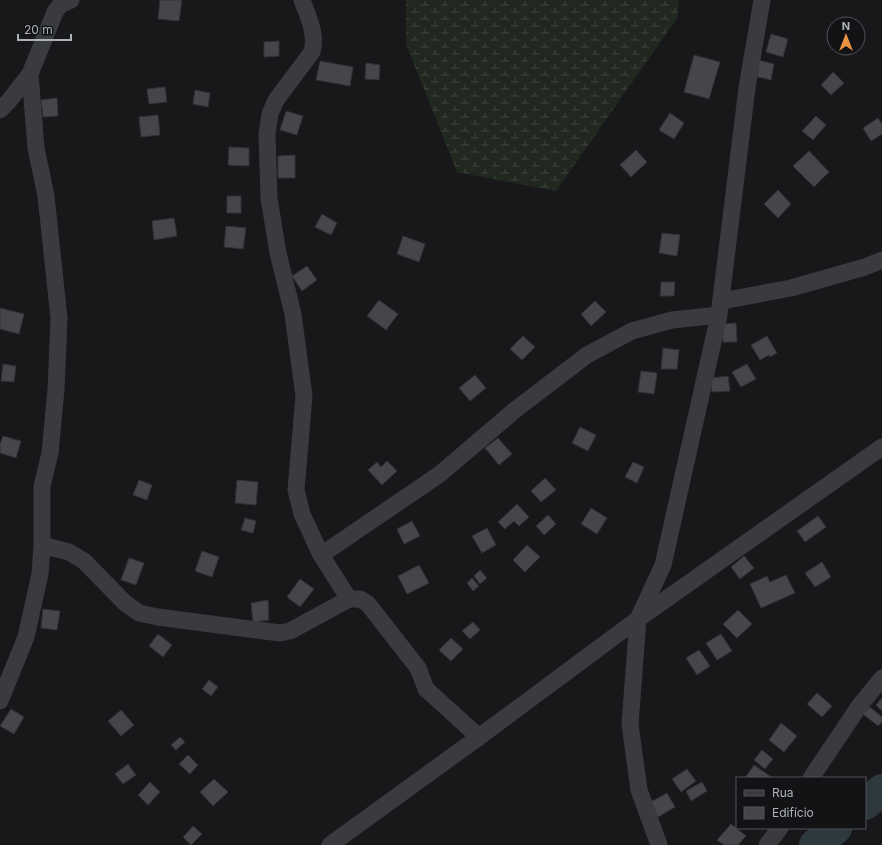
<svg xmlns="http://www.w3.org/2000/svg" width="882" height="845" font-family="Inter,sans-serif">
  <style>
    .wetland { fill: url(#wetland-marsh) }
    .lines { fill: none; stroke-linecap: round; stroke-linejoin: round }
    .river { stroke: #2e393d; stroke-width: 32 }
    .building { fill: #45464a; stroke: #323236 }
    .minor { stroke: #393b3f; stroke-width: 17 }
  </style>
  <defs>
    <pattern id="wetland-marsh" width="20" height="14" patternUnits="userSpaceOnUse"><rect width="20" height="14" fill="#202820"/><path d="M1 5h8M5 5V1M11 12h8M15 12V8" fill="none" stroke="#3e453e"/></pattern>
  </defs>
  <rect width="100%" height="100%" fill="#18181a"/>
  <path class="wetland" d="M 406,0 L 679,0 L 677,18 L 556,191 L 457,172 L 406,44 Z"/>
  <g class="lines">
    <path class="river" d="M 865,804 L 882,790
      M 815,845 L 836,828"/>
  </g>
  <path class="building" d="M 160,0 L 182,0 L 179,21 L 158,19 Z
    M 771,34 L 788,39 L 783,57 L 766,52 Z
    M 279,41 L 279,56 L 264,57 L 264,42 Z
    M 694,55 L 720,62 L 709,99 L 684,92 Z
    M 758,60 L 774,64 L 771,80 L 754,76 Z
    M 320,61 L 353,67 L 350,86 L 316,80 Z
    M 366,63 L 380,65 L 379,80 L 365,79 Z
    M 833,72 L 844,83 L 831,95 L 821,85 Z
    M 165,87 L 167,102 L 149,104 L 147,89 Z
    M 195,90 L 210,93 L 208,107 L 193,104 Z
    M 57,98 L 58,116 L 43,117 L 41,100 Z
    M 286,111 L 303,116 L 297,135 L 280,130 Z
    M 670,113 L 684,123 L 674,139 L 659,130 Z
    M 158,115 L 160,135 L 141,137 L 139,117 Z
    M 816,116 L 826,125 L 813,140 L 802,131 Z
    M 878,118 L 882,124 L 882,134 L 871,141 L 863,128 Z
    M 229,147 L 249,148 L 249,166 L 228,165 Z
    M 636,150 L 647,162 L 631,177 L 620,165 Z
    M 809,151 L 829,172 L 814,187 L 793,166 Z
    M 295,155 L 295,178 L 278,178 L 278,156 Z
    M 778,190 L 791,204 L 778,218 L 764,204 Z
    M 227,196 L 241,196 L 241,213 L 227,213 Z
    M 322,214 L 337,223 L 331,235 L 315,227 Z
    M 174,218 L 177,236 L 154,240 L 152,221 Z
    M 226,226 L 246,228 L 243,249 L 224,247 Z
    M 662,233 L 680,235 L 677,256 L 659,253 Z
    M 403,236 L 425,244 L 419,262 L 397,254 Z
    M 307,266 L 317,280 L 302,291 L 292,276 Z
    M 661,282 L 675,282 L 674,296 L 660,296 Z
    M 379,300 L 398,314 L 386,330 L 367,316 Z
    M 595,301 L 606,312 L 591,326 L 581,314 Z
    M 0,308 L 24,314 L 19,334 L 0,329 Z
    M 736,323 L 737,342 L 723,342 L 722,324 Z
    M 523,336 L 535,347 L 522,360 L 510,349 Z
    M 767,336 L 777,353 L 770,357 L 769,355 L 760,360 L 751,345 Z
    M 663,348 L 679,350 L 677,369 L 661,369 Z
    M 3,364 L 16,366 L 14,382 L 1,381 Z
    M 747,364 L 756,379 L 741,387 L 732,372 Z
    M 641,371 L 657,373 L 654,394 L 638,392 Z
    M 475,375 L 486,388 L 470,401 L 459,388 Z
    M 728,376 L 730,391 L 712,392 L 711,378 Z
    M 580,427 L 596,435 L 588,451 L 572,443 Z
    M 3,436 L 21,441 L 16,458 L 0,453 L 0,444 Z
    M 498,438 L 512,454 L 499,465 L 485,448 Z
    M 387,461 L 397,471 L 382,485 L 368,470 L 377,462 L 381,467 Z
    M 633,462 L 644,467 L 637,483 L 625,477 Z
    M 545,478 L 556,490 L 541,502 L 531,491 Z
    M 139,480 L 152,485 L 147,500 L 133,495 Z
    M 237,480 L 258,482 L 256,505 L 235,503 Z
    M 517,504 L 529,517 L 519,526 L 514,521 L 505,529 L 498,522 Z
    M 591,508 L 607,518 L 597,534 L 581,524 Z
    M 548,515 L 556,524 L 544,535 L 536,526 Z
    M 818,516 L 826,527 L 805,542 L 797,531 Z
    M 245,518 L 256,521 L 253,533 L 241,530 Z
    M 412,521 L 420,536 L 404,544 L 397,529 Z
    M 487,528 L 496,545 L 482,553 L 472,536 Z
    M 527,545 L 540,557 L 525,572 L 513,560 Z
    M 202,551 L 219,557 L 212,577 L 195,571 Z
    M 744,556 L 754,568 L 740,579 L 731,567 Z
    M 129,558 L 144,563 L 136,585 L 121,580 Z
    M 822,562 L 831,577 L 815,587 L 805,573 Z
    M 419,565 L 429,583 L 407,594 L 398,576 Z
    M 480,570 L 487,578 L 480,584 L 474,576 Z
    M 786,575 L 795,593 L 761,608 L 750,584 L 767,576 L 770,582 Z
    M 472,578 L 479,586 L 473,591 L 467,583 Z
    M 300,579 L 314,589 L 300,607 L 287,597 Z
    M 268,600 L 269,620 L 253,622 L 251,603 Z
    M 43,609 L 60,611 L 57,630 L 41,628 Z
    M 738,610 L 752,624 L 737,638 L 723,624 Z
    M 473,622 L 480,630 L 470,639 L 462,631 Z
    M 158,634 L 172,645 L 163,657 L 149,646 Z
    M 721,634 L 732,651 L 717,660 L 706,643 Z
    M 451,638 L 463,649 L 451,661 L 439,650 Z
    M 699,650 L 710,666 L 697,675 L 686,658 Z
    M 209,680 L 218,687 L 211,696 L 202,689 Z
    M 817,693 L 832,706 L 822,717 L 807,704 Z
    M 882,698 L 882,711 L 876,705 Z
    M 870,707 L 882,717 L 882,722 L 878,726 L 863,714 Z
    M 11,709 L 24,717 L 14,734 L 0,726 Z
    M 121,710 L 134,725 L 121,736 L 108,721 Z
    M 781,723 L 797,736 L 784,752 L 769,740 Z
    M 180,737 L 185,742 L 176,750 L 171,745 Z
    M 762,750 L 773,759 L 765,769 L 754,760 Z
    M 188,755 L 198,765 L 190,774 L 179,764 Z
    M 128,764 L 136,775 L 123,784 L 115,774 Z
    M 754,765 L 770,776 L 769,778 L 745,778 Z
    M 687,769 L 696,781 L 681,792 L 672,779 Z
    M 214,779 L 228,792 L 213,806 L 200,792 Z
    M 150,782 L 160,792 L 148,805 L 138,795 Z
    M 702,782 L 707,791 L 691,801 L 686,791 Z
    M 667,793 L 675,807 L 658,817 L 649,803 Z
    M 731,824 L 746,836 L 738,845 L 724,845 L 717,840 Z
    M 193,826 L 202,834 L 191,845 L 183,837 Z"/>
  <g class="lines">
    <path class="minor" d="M 302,0 C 308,17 317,33 312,52 L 276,100 L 270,114 L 267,134 L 269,198 L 278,253 L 293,314 L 304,396 L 296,490 L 302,514 L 321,555 L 349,599
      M 0,110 L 8,102 L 30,74 L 55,12 L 60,5 L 71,0
      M 722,301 L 791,288 L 865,267 L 882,260
      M 42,545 L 69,552 L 84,561 L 125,603 L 139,613 L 158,617 L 280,633 L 290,631 L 349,599 L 360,599 L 368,604 L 418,668 L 426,689 L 479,737
      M 321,555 L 440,474 L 515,410 L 587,355 L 632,331 L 672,320 L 719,315
      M 0,701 L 26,637 L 40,574 L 42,545 L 42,486 L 50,453 L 56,390 L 59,318 L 46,196 L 36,148 L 30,74
      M 811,778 L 860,705 L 882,678
      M 330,845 L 479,737 L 638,619 L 882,447
      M 659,845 L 639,790 L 630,724 L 638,619 L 663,565 L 719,315 L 747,88 L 762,0
      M 767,845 L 780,828"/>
  </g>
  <rect x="736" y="777" width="130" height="52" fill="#131315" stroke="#505357"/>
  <rect x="744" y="790" width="20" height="6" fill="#393b3f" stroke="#505357"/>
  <text x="772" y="797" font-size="12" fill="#abb2b9">Rua</text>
  <rect x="744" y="807" width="20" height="12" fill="#45464a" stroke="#505357"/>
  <text x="772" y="817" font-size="12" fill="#abb2b9">Edifício</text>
  <g transform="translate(846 36)"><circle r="19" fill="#131315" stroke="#505357"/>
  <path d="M0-3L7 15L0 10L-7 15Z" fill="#e99240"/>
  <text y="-6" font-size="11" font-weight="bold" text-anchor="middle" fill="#abb2b9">N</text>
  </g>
  <path d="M18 34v6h53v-6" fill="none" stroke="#abb2b9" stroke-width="2"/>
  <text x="24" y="34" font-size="12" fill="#abb2b9" stroke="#131315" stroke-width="3" paint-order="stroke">20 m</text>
</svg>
